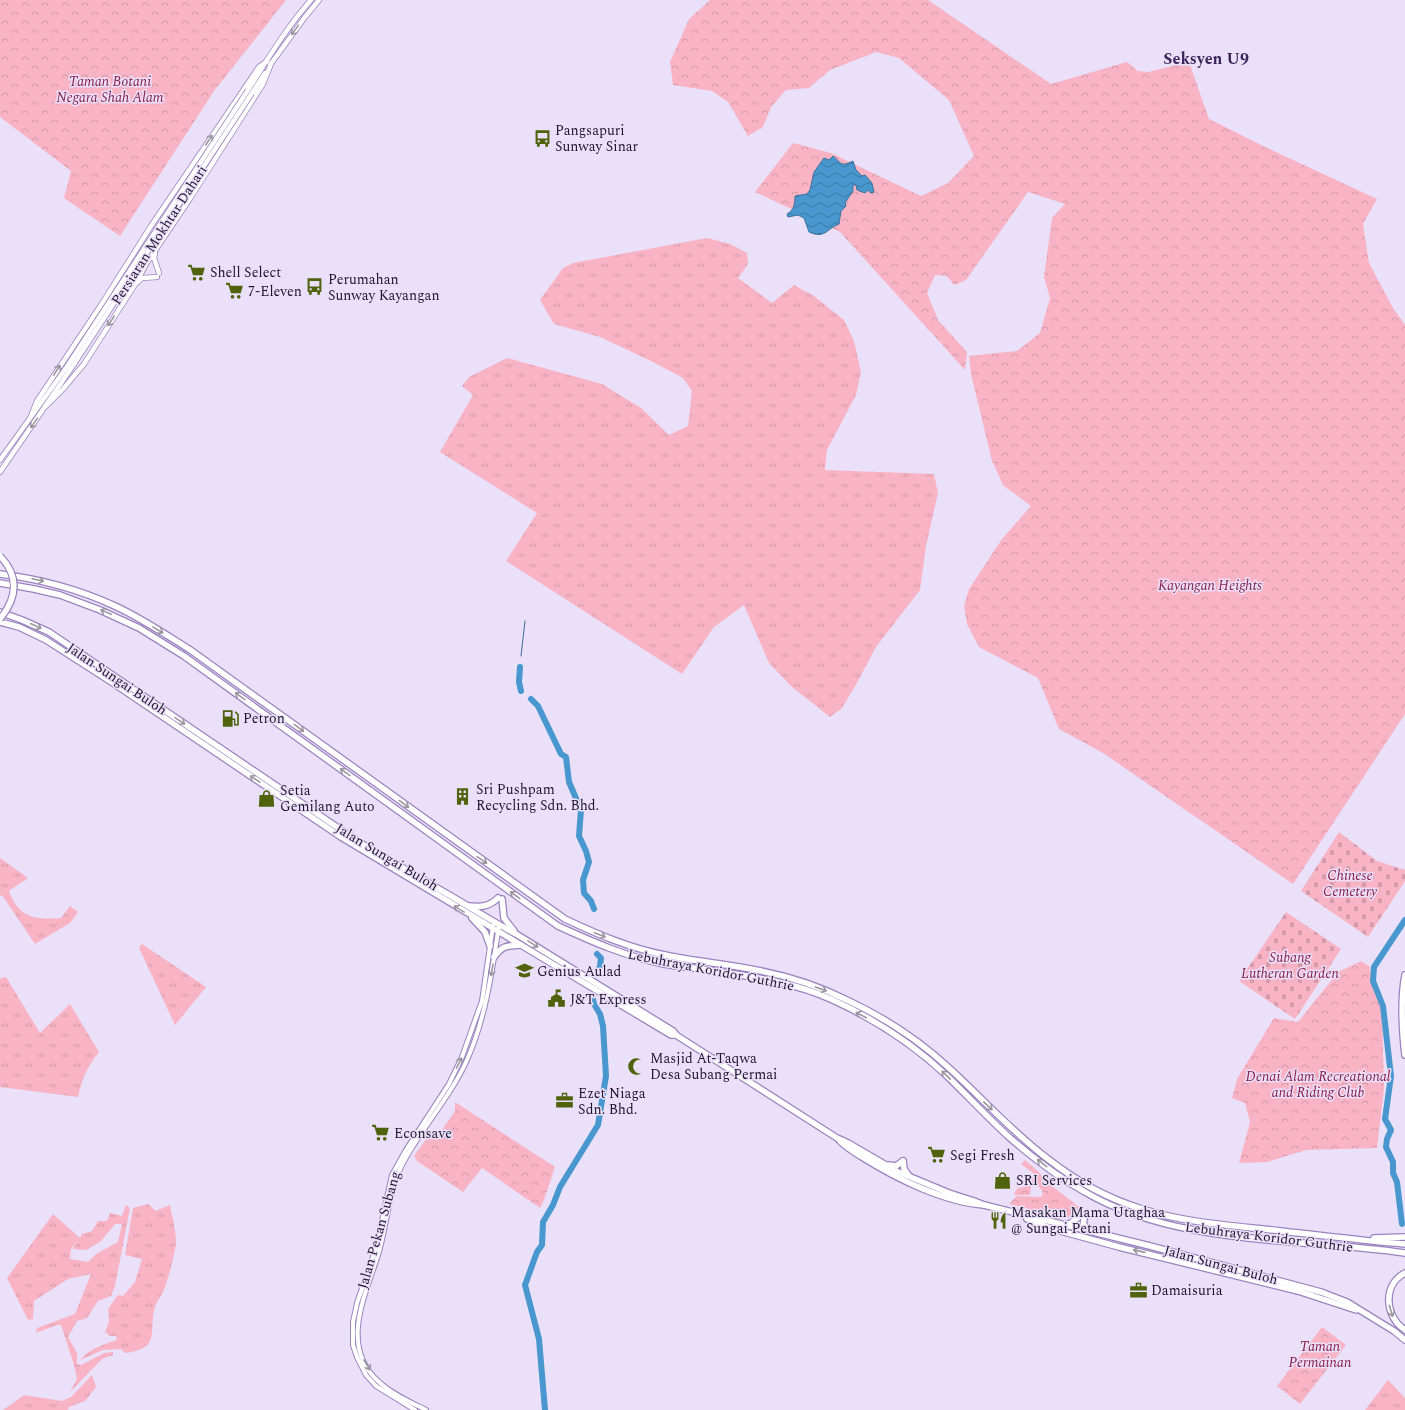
<svg xmlns="http://www.w3.org/2000/svg" width="1405" height="1410" viewBox="0 0 1405 1410" font-family="Spectral,serif">
<style>
.grass{fill:url(#grass-tufts);fill-rule:evenodd}
.forest{fill:url(#forest-crowns)}
.cemetery{fill:url(#cemetery-stones)}
.water{fill:url(#water-waves);stroke:#3c709d}
.lines{fill:none;stroke-linecap:round;stroke-linejoin:round}
.stream{stroke:#3c709d;stroke-width:1}
.river{stroke:#4897ce;stroke-width:6}
.secondary-casing{stroke:#9b83bf;stroke-width:6}
.primary-casing{stroke:#9b83bf;stroke-width:6}
.highway-casing{stroke:#9b83bf;stroke-width:8}
.secondary{stroke:#fff;stroke-width:4}
.primary{stroke:#fff;stroke-width:4.5}
.highway{stroke:#fff;stroke-width:5.5}
.primary-bridge-casing{stroke:#9b83bf;stroke-width:6;stroke-linecap:butt}
.highway-bridge-casing{stroke:#9b83bf;stroke-width:8;stroke-linecap:butt}
.primary-bridge{stroke:#fff;stroke-width:4.5}
.highway-bridge{stroke:#fff;stroke-width:5.5}
.oneway{stroke:#9a96a0}
.labels{text-anchor:middle;dominant-baseline:central;stroke-width:3;stroke-linejoin:round;paint-order:stroke}
.park-label{font-size:14px;font-style:italic;fill:#881d47;stroke:#eae0fa}
.poi-label{font-size:14px;fill:#1f152c;stroke:#eae0fa;text-anchor:start}
.street-label{font-size:14px;fill:#1f152c;stroke:#eae0fa}
.quarter-label{font-size:16px;font-weight:bold;fill:#3d265a;stroke:#eae0fa}
</style>
<defs>
<pattern id="grass-tufts" width="24" height="20" patternUnits="userSpaceOnUse"><rect width="24" height="20" fill="#f8b4c5"/><path d="M3 7l-1-3M5 7V3M7 7l1-3M15 17l-1-3M17 17v-4M19 17l1-3" fill="none" stroke="#d49aa9"/></pattern>
<pattern id="forest-crowns" width="20" height="18" patternUnits="userSpaceOnUse"><rect width="20" height="18" fill="#f8b4c5"/><path d="M2 6a3 3 0 1 1 6 0M12 15a3 3 0 1 1 6 0" fill="none" stroke="#d49aa9"/></pattern>
<pattern id="cemetery-stones" width="16" height="16" patternUnits="userSpaceOnUse"><rect width="16" height="16" fill="#f8b4c5"/><path d="M2 7V4a2 2 0 0 1 4 0v3zM10 15v-3a2 2 0 0 1 4 0v3z" fill="#d49aa9"/></pattern>
<pattern id="water-waves" width="16" height="10" patternUnits="userSpaceOnUse"><rect width="16" height="10" fill="#4897ce"/><path d="M0 5q4-4 8 0t8 0" fill="none" stroke="#3b7aa7"/></pattern>
</defs>
<rect width="100%" height="100%" fill="#eae0fa"/>
<g class="grass">
<path d="M707,238l23,6 17,9 1,11 -10,14 34,25 22,-18 20,11 30,24 10,21 7,31 -5,23 -29,55 -2,20 109,4 4,19 -12,53 -6,44 -44,57 -18,34 -16,27 -12,9 -38,-30 -23,-24 -25,-58 -30,22 -32,47 -176,-113 31,-48 -97,-61 33,-57 -11,-9 7,-9 38,-19 95,26 39,24 28,27 19,-9 4,-35 -9,-13 -32,-17 -51,-24 -46,-13 -14,-24 23,-32 10,-5z"/>
<path d="M0,858l28,20 -19,13c10,27 26,29 52,27l9,-12 8,6 -8,11 -35,21 -33,-49 -2,1z"/>
<path d="M142,944l64,43 -31,38 -36,-77z"/>
<path d="M6,977l34,56 30,-29 29,48c-12,15 -17,27 -21,45l-78,-10v-107l1,-2z"/>
<path d="M148,1204l8,7 14,-6c2,12 6,25 6,37 -1,13 -7,33 -11,45 -2,7 -8,13 -10,20 -7,26 7,41 -30,46l-4,-4 -18,1 -23,10c8,-11 25,-16 37,-20l-1,-4h-6l-5,-4 4,-10 -1,-13 10,-14 5,1 12,-14 7,-23 -17,-4 8,-47z"/>
<path d="M126,1205l4,3 -15,78 -4,10 -13,5 -11,17 -10,3 -9,16 9,16v11l4,1 23,-12 9,-1v3l-11,4 -32,33 7,-13 -3,-14 -13,-40h-4l-21,8 1,-5 38,-14 16,-40 -23,5 -34,22 -1,18 -5,1 -21,-42 46,-64 27,24 2,-4 10,-3 6,-10h9l3,-8 12,3zM115,1224h7l-4,18 -22,12 -8,8 -18,-3 1,-10 6,-8 -4,8 13,1 14,-8z"/>
<path d="M92,1375l4,12 -11,14 -16,6 -1,3h-65l21,-15 38,6 9,-4z"/>
<path d="M1388,1380l17,18v12h-40z"/>
</g>
<g class="forest">
<path d="M0,0h286l-72,91 -94,145 -56,-38 7,-27 -71,-54z"/>
<path d="M710,0h218l123,84 76,-22 11,9 10,1 41,-10 20,57 56,28 112,52 -14,25 6,39 24,45 12,17v389l-112,170 -190,-131 -44,-24 -21,-51 -59,-31 -12,-23 -3,-18 5,-17 33,-50 29,-33 -28,-21 -11,-24 -21,-87 -2,-18 48,-5 23,-18 10,-35 -6,-21 8,-59 13,-14 -37,-12 -62,88 -12,5 -7,-9 -12,-1 -8,18 11,27 29,32 -2,18 -125,-138 -85,-40 38,-49 38,10 90,43 27,-13 26,-27 -25,-56 -50,-42 -23,-6 -46,18 -21,18 -23,2 -15,17 -8,20 -15,9 -20,-34 -16,-11 -39,-6 -3,-23 19,-43z"/>
<path d="M1361,961l9,6 1,15 11,25 2,82 -7,59 -71,2 -39,12 -28,1 11,-41 -5,-19 -13,-5 5,-19 37,-61 24,4 40,-50z"/>
<path d="M455,1102l100,65 -11,33 -4,8 -58,-40 -19,24 -46,-31 -3,-5 18,-25 7,3 16,-23z"/>
<path d="M1025,1160l15,13 3,6 36,28 2,4 -6,7 -11,-1 -4,2 -8,-1 -4,-4 -39,-10 8,-8 24,1 2,-4 -3,-5 -5,-4 -4,3 -1,8h-15l-1,-2 4,-5c8,0 17,-6 15,-15l-12,-9z"/>
<path d="M1322,1327l24,18 -46,59 -23,-18z"/>
</g>
<g class="cemetery">
<path d="M1339,832l38,29 28,9v11l-37,56 -67,-46z"/>
<path d="M1286,912l55,37 -46,70 -56,-38z"/>
</g>
<path class="water" d="M833,156c9,8 8,11 20,5l3,9 6,6 3,-1 7,8 2,9 -3,1 -4,-3 -2,3 -8,-3 -1,-5h-3v6l-8,12 1,3 -5,5 -2,13c-14,6 -14,15 -30,8l-5,-14 -6,-3 -10,2 -1,-3c7,-4 8,-10 8,-18l12,-2 3,-4 4,-18 10,-14 5,2z"/>
<g class="lines">
<path class="stream" d="M521,656l4,-35"/>
<g class="river">
<path d="M520,667l-1,15 2,9"/>
<path d="M531,699l7,7 23,48 5,3 3,25 12,28 -2,26 7,15 3,11 -6,18 1,13 7,8 3,8"/>
<path d="M597,954l4,4 -1,8 -2,5"/>
<path d="M1402,1224l-5,-42 -4,-9v-11l-7,-15 1,-8 4,-9 -6,-11 6,-43 -8,-70 -10,-25 1,-14 31,-47"/>
<path d="M545,1410l-6,-71 -14,-54 12,-33 5,-7 1,-23 10,-17 7,-18 38,-62 8,-49 -3,-50 -3,-12 -6,-10 -1,-5"/>
</g>
<defs>
<g id="secondary">
<path d="M415,1410l-39,-24 -10,-11 -9,-18 -4,-12v-23l4,-19 19,-55 16,-73 14,-25 43,-66 13,-27 20,-56 11,-75"/>
<path d="M426,1410c-16,-8 -34,-16 -47,-28 -40,-35 -14,-86 -1,-127 9,-29 10,-62 24,-90 19,-37 48,-67 65,-105 19,-43 25,-89 32,-135"/>
</g>
<g id="primary">
<path d="M270,65l35,-48 14,-17"/>
<path d="M248,90c20,-31 38,-62 63,-90"/>
<path d="M252,93l13,-20"/>
<path d="M155,253l-1,5 5,15"/>
<path d="M138,282l4,-4 15,-1"/>
<path d="M46,406l17,-17 21,-25 52,-81 10,-19 43,-64 74,-116 8,-20"/>
<path d="M31,416l6,-15 66,-99 48,-76 108,-159 8,-6"/>
<path d="M0,460l66,-92"/>
<path d="M0,472l70,-102"/>
</g>
<g id="highway">
<path d="M0,574c40,5 78,15 115,32 26,12 50,28 74,43l376,270c32,15 64,29 100,36 32,7 64,9 96,16 31,6 60,16 88,30 36,17 71,40 100,67 33,30 63,64 99,91 28,22 61,40 94,50 47,15 99,17 147,23 39,4 77,9 116,12"/>
<path d="M0,583l34,6 26,6 40,15 39,18 45,28 374,270c35,16 69,31 106,38 17,3 34,4 51,7 40,6 81,12 118,29 41,19 80,44 113,75 21,20 41,42 63,62 24,21 49,40 76,55 92,54 217,46 320,61"/>
<path d="M0,612l22,8 27,12 307,208c26,17 54,31 81,48 27,15 52,32 79,46l157,97 3,4 161,103 11,5 48,28 53,22 25,8 10,4"/>
<path d="M0,622l19,5 27,13 67,43 228,154 330,198h5"/>
<path d="M502,899l2,19 10,13"/>
<path d="M469,906c12,1 20,1 29,-8"/>
<path d="M472,918l13,14 5,14"/>
<path d="M494,957c9,-12 12,-11 27,-12"/>
<path d="M1405,975c-5,26 -3,54 0,80"/>
<path d="M840,1141c7,7 14,11 22,16 35,22 82,45 122,48l166,41 171,46 26,10 47,29 11,9"/>
<path d="M903,1161l1,8 5,7"/>
<path d="M888,1165l8,1 7,-5"/>
<path d="M1085,1216c-2,6 -3,9 3,13"/>
<path d="M1027,1219l26,10 66,18 179,44 58,19"/>
<path d="M1065,1225l6,-2 10,-8"/>
<path d="M1374,1238l31,-1"/>
<path d="M1405,1273c-23,12 -20,44 0,57"/>
</g>
</defs>
<use href="#secondary" class="secondary-casing"/>
<use href="#primary" class="primary-casing"/>
<use href="#highway" class="highway-casing"/>
<use href="#secondary" class="secondary"/>
<use href="#primary" class="primary"/>
<use href="#highway" class="highway"/>
<defs>
<g id="primary-bridge">
<path d="M66,368l182,-278"/>
<path d="M70,370l182,-277"/>
</g>
<path id="highway-bridge" d="M0,556c20,21 17,42 0,63"/>
</defs>
<use href="#primary-bridge" class="primary-bridge-casing"/>
<use href="#highway-bridge" class="highway-bridge-casing"/>
<use href="#primary-bridge" class="primary-bridge"/>
<use href="#highway-bridge" class="highway-bridge"/>
</g>
<defs><path id="oneway-shaft" d="M-6 0H5M1.5-3L5.5 0L1.5 3" fill="none" stroke-width="1.6" stroke-linecap="round" stroke-linejoin="round"/></defs>
<g class="oneway">
<use href="#oneway-shaft" transform="translate(295 30) rotate(126)"/>
<use href="#oneway-shaft" transform="translate(209 140) rotate(-56)"/>
<use href="#oneway-shaft" transform="translate(111 321) rotate(123)"/>
<use href="#oneway-shaft" transform="translate(57 370) rotate(-57)"/>
<use href="#oneway-shaft" transform="translate(34 423) rotate(125)"/>
<use href="#oneway-shaft" transform="translate(38 580) rotate(12)"/>
<use href="#oneway-shaft" transform="translate(106 612) rotate(-155)"/>
<use href="#oneway-shaft" transform="translate(36 626) rotate(25)"/>
<use href="#oneway-shaft" transform="translate(158 630) rotate(32)"/>
<use href="#oneway-shaft" transform="translate(240 696) rotate(-144)"/>
<use href="#oneway-shaft" transform="translate(180 721) rotate(34)"/>
<use href="#oneway-shaft" transform="translate(299 728) rotate(36)"/>
<use href="#oneway-shaft" transform="translate(345 772) rotate(-144)"/>
<use href="#oneway-shaft" transform="translate(255 779) rotate(-146)"/>
<use href="#oneway-shaft" transform="translate(404 804) rotate(36)"/>
<use href="#oneway-shaft" transform="translate(482 860) rotate(35)"/>
<use href="#oneway-shaft" transform="translate(515 895) rotate(-144)"/>
<use href="#oneway-shaft" transform="translate(459 909) rotate(-149)"/>
<use href="#oneway-shaft" transform="translate(600 935) rotate(21)"/>
<use href="#oneway-shaft" transform="translate(533 944) rotate(32)"/>
<use href="#oneway-shaft" transform="translate(492 970) rotate(100)"/>
<use href="#oneway-shaft" transform="translate(821 989) rotate(20)"/>
<use href="#oneway-shaft" transform="translate(861 1015) rotate(-153)"/>
<use href="#oneway-shaft" transform="translate(459 1063) rotate(-63)"/>
<use href="#oneway-shaft" transform="translate(946 1075) rotate(-137)"/>
<use href="#oneway-shaft" transform="translate(988 1106) rotate(44)"/>
<use href="#oneway-shaft" transform="translate(1042 1163) rotate(-142)"/>
<use href="#oneway-shaft" transform="translate(1139 1251) rotate(-167)"/>
<use href="#oneway-shaft" transform="translate(1391 1311) rotate(73)"/>
<use href="#oneway-shaft" transform="translate(367 1365) rotate(59)"/>
</g>
<defs>
<symbol id="bus-bare" viewBox="-9 -9 18 18"><path d="M-5-6H5V4H4V6H2V4H-2V6H-4V4H-5ZM-3.5-4V0h7V-4ZM-3.5 1.2v1.5H-2V1.2ZM2 1.2v1.5H3.5V1.2Z" fill="#50630c" stroke="#eae0fa" stroke-width="2.5" paint-order="stroke"/></symbol>
<symbol id="supermarket-bare" viewBox="-9 -9 18 18"><path d="M-6-5.5h2.5l.6 2H6L4.5 2H-2.5L-4.4-4H-6ZM-1.5 3.2a1.3 1.3 0 1 0 .1 0ZM3 3.2a1.3 1.3 0 1 0 .1 0Z" fill="#50630c" stroke="#eae0fa" stroke-width="2.5" paint-order="stroke"/></symbol>
<symbol id="fuel-bare" viewBox="-9 -9 18 18"><path d="M-5.5-6h7V0h2V4h1.3V-2.5L3-4.5l.8-.8L6-3V5H2.5V1h-1V6h-7ZM-4.2-4.7v3.2H.2V-4.7Z" fill="#50630c" stroke="#eae0fa" stroke-width="2.5" paint-order="stroke"/></symbol>
<symbol id="building-bare" viewBox="-9 -9 18 18"><path d="M-4-6H4V6H1V3H-1V6H-4ZM-2.5-4.3h1.7v1.8h-1.7ZM.8-4.3h1.7v1.8H.8ZM-2.5-1h1.7V.8h-1.7ZM.8-1h1.7V.8H.8Z" fill="#50630c" stroke="#eae0fa" stroke-width="2.5" paint-order="stroke"/></symbol>
<symbol id="shop-bare" viewBox="-9 -9 18 18"><path d="M-5-2.5h2.3a2.7 3.5 0 0 1 5.4 0H5L5.5 6h-11ZM-1.5-2.5h3a1.5 2.3 0 0 0-3 0Z" fill="#50630c" stroke="#eae0fa" stroke-width="2.5" paint-order="stroke"/></symbol>
<symbol id="school-bare" viewBox="-9 -9 18 18"><path d="M0-5L7-2L0 1L-7-2ZM-4 1L0 2.5L4 1V4Q0 6-4 4Z" fill="#50630c" stroke="#eae0fa" stroke-width="2.5" paint-order="stroke"/></symbol>
<symbol id="civic-bare" viewBox="-9 -9 18 18"><path d="M-.6-6.5H3V-4.5H.6V-3L4-1V1h2V6H-6V1h2V-1L-.6-3ZM-1.2 2.5V6h2.4V2.5Z" fill="#50630c" stroke="#eae0fa" stroke-width="2.5" paint-order="stroke"/></symbol>
<symbol id="mosque-bare" viewBox="-9 -9 18 18"><path d="M3.5-4.9A6 6 0 1 0 3.5 4.9A5 5 0 1 1 3.5-4.9Z" fill="#50630c" stroke="#eae0fa" stroke-width="2.5" paint-order="stroke"/></symbol>
<symbol id="office-bare" viewBox="-9 -9 18 18"><path d="M-6-3h4V-5.5h4V-3h4V5H-6ZM-1-4.5V-3h2v-1.5ZM-6 0V1H6V0Z" fill="#50630c" stroke="#eae0fa" stroke-width="2.5" paint-order="stroke"/></symbol>
<symbol id="restaurant-bare" viewBox="-9 -9 18 18"><path d="M-5-6h1v4h1v-4h1v4h1v-4h1v5L-1.5 .5V6h-2V.5L-5-1ZM5-6V6H3V1.5H1.5Q1.5-4 5-6Z" fill="#50630c" stroke="#eae0fa" stroke-width="2.5" paint-order="stroke"/></symbol>
</defs>
<g fill-rule="evenodd">
<use href="#bus-bare" x="530" y="126" width="25" height="25"/>
<use href="#supermarket-bare" x="184" y="260" width="25" height="25"/>
<use href="#bus-bare" x="302" y="274" width="25" height="25"/>
<use href="#supermarket-bare" x="222" y="278" width="25" height="25"/>
<use href="#fuel-bare" x="218" y="706" width="25" height="25"/>
<use href="#building-bare" x="450" y="784" width="25" height="25"/>
<use href="#shop-bare" x="254" y="786" width="25" height="25"/>
<use href="#school-bare" x="512" y="958" width="25" height="25"/>
<use href="#civic-bare" x="544" y="986" width="25" height="25"/>
<use href="#mosque-bare" x="624" y="1054" width="25" height="25"/>
<use href="#office-bare" x="552" y="1088" width="25" height="25"/>
<use href="#supermarket-bare" x="368" y="1120" width="25" height="25"/>
<use href="#supermarket-bare" x="924" y="1142" width="25" height="25"/>
<use href="#shop-bare" x="990" y="1168" width="25" height="25"/>
<use href="#restaurant-bare" x="986" y="1208" width="25" height="25"/>
<use href="#office-bare" x="1126" y="1278" width="25" height="25"/>
</g>
<g class="labels">
<g class="park-label">
<text x="110" y="81">Taman Botani<tspan x="110" dy="16">Negara Shah Alam</tspan></text>
<text x="1210" y="585">Kayangan Heights</text>
<text x="1350" y="875">Chinese<tspan x="1350" dy="16">Cemetery</tspan></text>
<text x="1290" y="957">Subang<tspan x="1290" dy="16">Lutheran Garden</tspan></text>
<text x="1318" y="1076">Denai Alam Recreational<tspan x="1318" dy="16">and Riding Club</tspan></text>
<text x="1320" y="1346">Taman<tspan x="1320" dy="16">Permainan</tspan></text>
</g>
<g class="poi-label">
<text x="555" y="130">Pangsapuri<tspan x="555" dy="16">Sunway Sinar</tspan></text>
<text x="210" y="272">Shell Select</text>
<text x="328" y="279">Perumahan<tspan x="328" dy="16">Sunway Kayangan</tspan></text>
<text x="248" y="291">7-Eleven</text>
<text x="243" y="718">Petron</text>
<text x="476" y="789">Sri Pushpam<tspan x="476" dy="16">Recycling Sdn. Bhd.</tspan></text>
<text x="280" y="790">Setia<tspan x="280" dy="16">Gemilang Auto</tspan></text>
<text x="537" y="971">Genius Aulad</text>
<text x="570" y="999">J&amp;T Express</text>
<text x="650" y="1058">Masjid At-Taqwa<tspan x="650" dy="16">Desa Subang Permai</tspan></text>
<text x="578" y="1093">Ezet Niaga<tspan x="578" dy="16">Sdn. Bhd.</tspan></text>
<text x="394" y="1133">Econsave</text>
<text x="950" y="1155">Segi Fresh</text>
<text x="1016" y="1180">SRI Services</text>
<text x="1011" y="1212">Masakan Mama Utaghaa<tspan x="1011" dy="16">@ Sungai Petani</tspan></text>
<text x="1151" y="1290">Damaisuria</text>
</g>
<g class="street-label">
<text transform="translate(159 235) rotate(-57)">Persiaran Mokhtar Dahari</text>
<text transform="translate(117 679) rotate(34)">Jalan Sungai Buloh</text>
<text transform="translate(387 857) rotate(31)">Jalan Sungai Buloh</text>
<text transform="translate(711 970) rotate(11)">Lebuhraya Koridor Guthrie</text>
<text transform="translate(379 1230) rotate(-74)">Jalan Pekan Subang</text>
<text transform="translate(1269 1237) rotate(7)">Lebuhraya Koridor Guthrie</text>
<text transform="translate(1221 1265) rotate(15)">Jalan Sungai Buloh</text>
</g>
<g class="quarter-label">
<text x="1206" y="59">Seksyen U9</text>
</g>
</g>
</svg>
